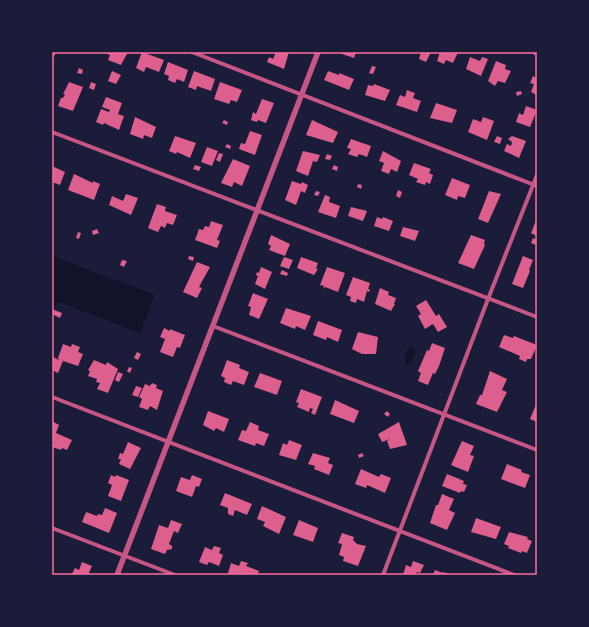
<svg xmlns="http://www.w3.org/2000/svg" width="589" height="627" viewBox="0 0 589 627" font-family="'Times New Roman',serif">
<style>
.water{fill:#12122b}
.building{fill:#dd5f8e}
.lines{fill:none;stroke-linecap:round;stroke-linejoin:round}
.minor{stroke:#c65784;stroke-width:4}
.tertiary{stroke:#c65784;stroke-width:5.5}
.neatline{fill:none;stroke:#ff6b9d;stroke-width:1.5}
</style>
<rect width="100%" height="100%" fill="#1b1b3a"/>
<g class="water">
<path d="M52,256l103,39 -15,38 -81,-31 -7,6z"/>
<path d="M411,347l5,5 -5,10 -4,3 -2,-1c0,-6 0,-13 6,-17z"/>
</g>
<g class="building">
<path d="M108,52h20l-7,13 -13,-5 2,-5 -3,-1z"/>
<path d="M142,52l22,8 -5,12 -13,-5 -2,5 -8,-4z"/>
<path d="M276,52h13l-5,17 -17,-7 2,-5 4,2z"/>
<path d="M343,52h13l-2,6 -12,-4z"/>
<path d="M421,52h10l-5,10 -7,-3z"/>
<path d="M440,52h18l-5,11 -7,-3 -2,4 -7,-3z"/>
<path d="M470,57l10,4 2,-4 6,2 -7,17 -15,-7z"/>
<path d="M496,61l10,4 -1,4 6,2 -6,12 -7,-2 -3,5 -7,-5z"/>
<path d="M168,62l20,8 -4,12 -7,-3 -2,4 -7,-3 1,-4 -5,-2z"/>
<path d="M372,66l4,1 -3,7 -4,-1z"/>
<path d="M79,68l4,2 -1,4 -5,-1z"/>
<path d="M112,71l9,4 -5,9 -8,-3z"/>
<path d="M194,71l21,8 -4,12 -14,-5 -1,4 -8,-3z"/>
<path d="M328,71l11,4v-2l15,6 -5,11 -25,-10z"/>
<path d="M533,76l4,2v17l-6,-3 3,-8 -4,-1z"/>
<path d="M69,82l14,5 -10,24 -15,-5 3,-8h2l2,-4h-2z"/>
<path d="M91,82l5,2 -2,6 -5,-2z"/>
<path d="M220,82l22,8 -5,12 -6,-2 -2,4 -15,-5z"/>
<path d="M374,84l16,6 -5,11 -20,-6 3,-10 5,1z"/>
<path d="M407,90l8,3 -2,5 8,3 -4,11 -21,-7 4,-10 5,2z"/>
<path d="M521,91l1,3 -5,2 -1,-4z"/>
<path d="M106,97l16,6 -4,11 6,2 -5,14 -15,-7 -1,2 -7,-3 5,-13 8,3 1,-2 -8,-3z"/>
<path d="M262,99l12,4 -8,20 -8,-3 -1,2 -6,-2 2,-8 3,2z"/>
<path d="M436,103l21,7 -5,13 -22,-5z"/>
<path d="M526,106l11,4 -7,17 -14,-5 3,-9 4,2z"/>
<path d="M135,117l21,10 -4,11 -8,-3 -1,4 -13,-5z"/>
<path d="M483,117l11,4 -7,19 -19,-8 5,-13 8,3z"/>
<path d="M224,120l4,2 -1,3 -5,-2z"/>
<path d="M312,120l26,12 -5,11 -27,-8z"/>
<path d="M250,131l12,4 -7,20 -16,-6 2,-6 4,1z"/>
<path d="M175,136l21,7 -6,15 -13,-6 -1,2 -7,-3z"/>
<path d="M497,136l5,2 -2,6 -6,-2z"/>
<path d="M512,136l14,5 -7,17 -15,-7 3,-7 4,2 1,-4 -4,-3z"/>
<path d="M351,139l20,7 -4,11 -8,-3 -2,3 -9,-3 3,-5 -4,-1z"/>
<path d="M227,144l4,2 -1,3 -5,-2z"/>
<path d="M207,147l11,4 -6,15 -11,-4z"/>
<path d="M303,151l17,4 -3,7 -4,-1 -5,15 -12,-5z"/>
<path d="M383,151l18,10 -4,11 -6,-3 -2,5 -8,-3 3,-8 -5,-2z"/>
<path d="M219,153l4,1 -3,8 -4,-2z"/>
<path d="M327,154l5,2 -2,4 -5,-1z"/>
<path d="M233,159l17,7 -8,20 -8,-4 -2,5 -11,-4z"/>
<path d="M414,163l17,6 -2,4 4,2 -3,9 -4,-2 -1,3 -9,-3 2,-3 -9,-4z"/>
<path d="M195,165l6,2 -2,4 -6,-2z"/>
<path d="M334,165l4,2 -1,4 -5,-2z"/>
<path d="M52,166l13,6 -5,13 -8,-3z"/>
<path d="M74,174l19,9v-2l7,3 -6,16 -26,-10z"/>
<path d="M452,178l18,7 -5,13 -7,-2 -1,4 -12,-5z"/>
<path d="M292,181l9,3 1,-2 6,3 -3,8 -4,-2 -5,14 -11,-5z"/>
<path d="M358,184l4,1 -1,4 -4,-2z"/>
<path d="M398,190l4,2 -2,6 -4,-2z"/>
<path d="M316,191l4,1 -2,4 -4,-1z"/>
<path d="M489,191l12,3 -13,29 -10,-4z"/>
<path d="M126,194l12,4 -7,17 -22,-10 3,-9 11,5z"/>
<path d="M325,195l5,2 -1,5 11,4 -4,12 -18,-6z"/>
<path d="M157,204l9,3 -1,4 12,4 -4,10 -6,-2 -2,5 -4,-2 -3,6 -10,-4z"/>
<path d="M351,207l16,4 -4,10 -15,-5z"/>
<path d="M377,217l5,2 1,-2 10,4 -4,10 -15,-5z"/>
<path d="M537,218v18l-6,-3z"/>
<path d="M211,221l12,4 -6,15 3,1 -3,7 -22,-8 4,-11 4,1 2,-4 4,1z"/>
<path d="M403,227l16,4 -4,10 -15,-5z"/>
<path d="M97,229l2,4 -6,2 -1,-4z"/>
<path d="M78,232l3,1 -2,6 -3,-1z"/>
<path d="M271,235l19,9 -5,12 -16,-6 2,-4 -3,-2z"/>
<path d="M471,235l14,5 -1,4 1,1 -11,24 -16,-6z"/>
<path d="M533,238l4,2 -1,5 -5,-2z"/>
<path d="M189,256l5,1 -1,4 -5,-2z"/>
<path d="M523,256l10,4 -4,10 1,1 -7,17 -11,-4z"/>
<path d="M284,257l9,3 -4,9 -9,-3z"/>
<path d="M301,257l17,6 -2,6h2l-4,6 -17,-7z"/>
<path d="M122,260l5,1 -3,6 -4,-2z"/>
<path d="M197,262l13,5 -11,20 3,1 -5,10 -14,-6z"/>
<path d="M261,267l11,5 -7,17 -10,-5 3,-8 -2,-1 1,-3 2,1z"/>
<path d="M327,267l18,6 -7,19 -13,-5 -2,2 1,-3 -4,-1z"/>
<path d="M282,270l6,3 -1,3 -7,-2z"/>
<path d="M353,277l17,6 -2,6h2l-1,3 -2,-1 -3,11 -7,-3 -1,4 -6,-2 1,-4 -5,-2z"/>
<path d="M380,288l9,4 -1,3 8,3 -2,6h1l-4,7 -16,-7z"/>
<path d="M253,293l15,6 -9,20 -10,-4 2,-8 -3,-1z"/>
<path d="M426,300l10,16 3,-2 8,13 -9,5 -5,-8 -8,5 -7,-13 3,-2 -5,-8z"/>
<path d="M286,308l25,8 -6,14 -9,-4 -1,3 -15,-6z"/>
<path d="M52,309l10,4 -2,5 -8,-4z"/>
<path d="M318,321l24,9 -4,12 -11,-5 -1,3 -13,-5z"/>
<path d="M164,328l6,3v-2l15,6 -5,13 -3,-1 -4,10 -13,-5 5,-13 -5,-2z"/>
<path d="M358,332l20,5 -2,17h-14l-10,-5z"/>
<path d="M504,335l9,3 1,-2 23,9 -6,14h-4l-1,3 -7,-3 1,-3 -21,-9z"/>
<path d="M432,343l13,5 -6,18 -4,8 -2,-1 -5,12 -10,-4 3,-8 -3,-2 9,-21 2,1z"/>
<path d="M63,344l8,3 1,-3 8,3 -2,5 5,2 -5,12 -15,-5 -5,12 -6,-3v-11l1,-2 6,3 -1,-2z"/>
<path d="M137,352l4,2 -3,6 -4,-2z"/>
<path d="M94,360l12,5 1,-3 11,7 -10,24 -11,-4 3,-6 -4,-1 1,-3 -9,-3 2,-5 -2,-1z"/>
<path d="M227,360l13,5 -1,3 10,4 -5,13 -11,-4 -2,4 -7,-3 1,-4 -4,-2z"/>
<path d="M129,367l3,1 -2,5 -3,-2z"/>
<path d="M490,371l17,8 -5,11 5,2 -10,20 -21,-8 4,-9h2z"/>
<path d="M118,372l5,2 -4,8 -4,-2z"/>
<path d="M260,373l22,8 -5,14 -23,-8z"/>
<path d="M152,383l5,2 -1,3 7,3 -6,19 -7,-4 -2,4 -9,-3 3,-8 -3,-2 6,-13 5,2z"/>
<path d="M136,386l6,2 -4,9 -6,-2z"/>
<path d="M301,389l21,8 -7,18 -4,-2 2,-4 -3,-1 -1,4 -12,-5 2,-4 -3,-1z"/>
<path d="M335,400l24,11 -5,12 -24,-9z"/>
<path d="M537,402v20l-7,-3z"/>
<path d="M208,411l21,8 -5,13 -8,-4 -2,3 -11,-6z"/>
<path d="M387,411l3,3 -2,3 -4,-3z"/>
<path d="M52,421l7,4 -3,8 16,7 -5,10 -5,-2 -1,2 -9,-3z"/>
<path d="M250,422l9,4 -1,4 11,4 -5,12 -8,-3 -1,3 -17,-6 4,-10 4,1z"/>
<path d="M399,422l8,23 -17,4 -3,-8 3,-2 -8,3 -4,-8z"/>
<path d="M289,440l13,5 -6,15 -17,-5 4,-12 4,2z"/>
<path d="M462,441l12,5 -4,9 4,1 -6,16 -17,-7z"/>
<path d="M128,442l13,6 -11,21 -11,-5 2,-5h-3l2,-6 3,1z"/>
<path d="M313,453l17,5 -2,5 5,2 -4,10 -15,-6 1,-3 -7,-2z"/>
<path d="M362,453l2,3 -5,2 -1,-3z"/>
<path d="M507,464l15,6 -1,2 9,3 -5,13 -24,-9z"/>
<path d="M361,469l18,8 2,-3 10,4 -6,15 -18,-8 -1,3 -11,-4z"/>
<path d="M447,474l17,7 -1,3 4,1 -3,7 -3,-1 -1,2 -18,-7z"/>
<path d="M111,475l4,2 1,-2 13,5 -8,21 -13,-5 4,-11 -4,-2z"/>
<path d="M192,475l10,4 -3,8 -3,-1 -4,11 -16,-6 5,-14 9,3z"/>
<path d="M225,493l27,11 -5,11 -12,-5 -2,6 -5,-2v-6l-8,-3z"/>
<path d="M442,494l12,5 -5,11 6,3 -8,17 -17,-7 6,-18h2z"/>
<path d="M262,506l24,11 -7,17 -16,-8 2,-4 -8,-3z"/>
<path d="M105,508l12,5 -8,20 -27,-11 4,-10 11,4 1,-2 4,1z"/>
<path d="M476,518l25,9 -5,12 -25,-7z"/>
<path d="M171,520l11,4 -4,9 -4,-2 -5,13 3,2v3l-5,1 -2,4 -14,-5 8,-24 9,3z"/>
<path d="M299,520l19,8 -5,14 -20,-7z"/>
<path d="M509,532l19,5 -1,2 5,2 -5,12 -5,-2 -1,2 -13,-5 1,-2 -5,-2z"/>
<path d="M342,533l12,4 -1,3 4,4 9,2 -8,20 -15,-5 1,-4 -5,-2 3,-11 -4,-1z"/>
<path d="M214,546l7,2 -2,5 4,2 -4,11 -10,-4 -2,3 -8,-3 6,-15 7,3z"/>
<path d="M241,561l7,2 -2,3 13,5 -2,4h-24l-5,-2 3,-10 8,3z"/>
<path d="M413,561l11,4 -4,8 -3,-1 -2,3h-12l3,-10 5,2z"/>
<path d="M82,562l10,4 -4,9 -16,-1 3,-6 4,2z"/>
<path d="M435,570l8,3v-1l9,3h-19z"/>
</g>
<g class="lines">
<g class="minor">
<path d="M192,52l345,134"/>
<path d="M533,52l4,2"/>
<path d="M52,56l2,-4"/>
<path d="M52,132l485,185"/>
<path d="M213,326l324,124"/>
<path d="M52,397l462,178"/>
<path d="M52,528l123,47"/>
<path d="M383,575l105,-276 49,-124"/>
</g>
<path class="tertiary" d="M117,575l201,-523"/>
</g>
<rect width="589" height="627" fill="none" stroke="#1b1b3a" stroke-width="106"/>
<rect x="53" y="53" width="483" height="521" class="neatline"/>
</svg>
